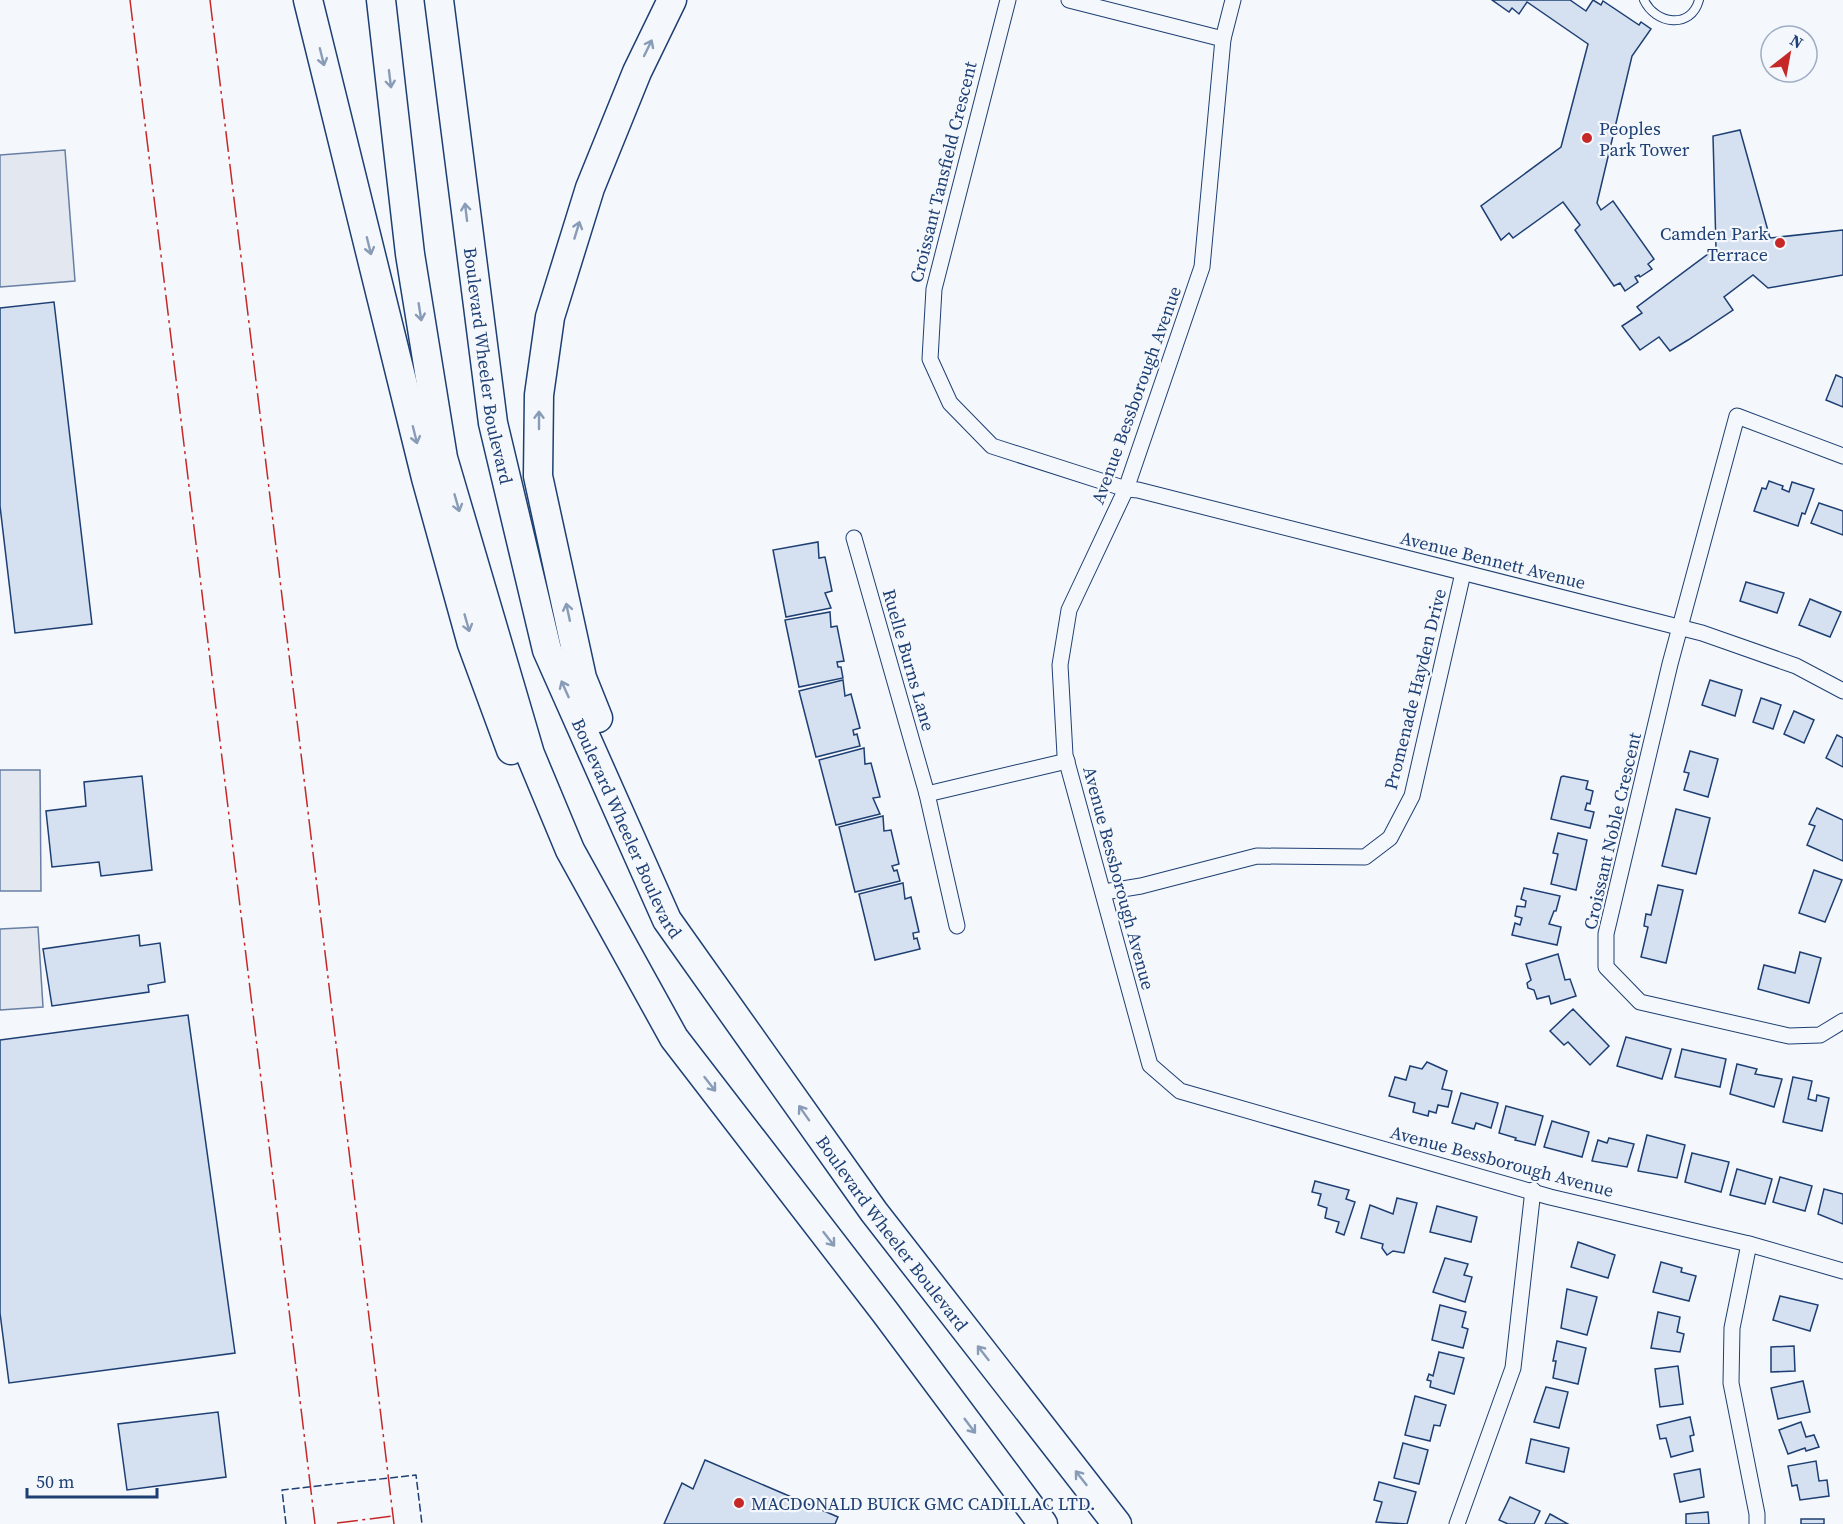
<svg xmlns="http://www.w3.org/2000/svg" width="1843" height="1524" viewBox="0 0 1843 1524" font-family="'Source Serif 4',serif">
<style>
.parking{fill:#e3e8f0;stroke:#687fa3;stroke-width:1.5}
.building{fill:#d5e0f0;stroke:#1d3f73;stroke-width:1.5}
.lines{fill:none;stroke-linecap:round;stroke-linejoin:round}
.service-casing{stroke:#1d3f73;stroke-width:10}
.minor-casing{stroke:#1d3f73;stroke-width:17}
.motorway-casing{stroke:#1d3f73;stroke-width:31}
.service{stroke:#f4f7fb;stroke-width:8}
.minor{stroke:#f4f7fb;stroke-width:15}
.motorway{stroke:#f4f7fb;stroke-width:28}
.fence{stroke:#1d3f73;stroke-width:1.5;stroke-dasharray:8 3;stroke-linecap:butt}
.power{stroke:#c62828;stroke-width:1.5;stroke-dasharray:21 4.5 3 4.5;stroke-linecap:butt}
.oneway{stroke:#889bb7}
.poi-dot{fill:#c62828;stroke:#f4f7fb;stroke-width:2}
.labels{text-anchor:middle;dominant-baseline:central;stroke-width:4.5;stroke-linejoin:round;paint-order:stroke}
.poi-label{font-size:18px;fill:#1d3f73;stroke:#f4f7fb;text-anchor:start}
.street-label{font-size:18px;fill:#1d3f73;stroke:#f4f7fb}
</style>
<rect width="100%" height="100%" fill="#f4f7fb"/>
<g class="parking">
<path d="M65,150l10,131 -75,6v-132z"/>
<path d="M0,770h40l1,121h-41z"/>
<path d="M38,927l5,80 -43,3v-81z"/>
</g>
<g class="building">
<path d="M1492,0h78l16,11 7,-11 8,5 2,-4 36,24 2,-3 10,7 -19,27 -35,147 4,7 12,-9 41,58 -6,5 4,5 -12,8 -1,-2 -4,2 3,5 -13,9 -5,-8 -6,3 -39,-56 5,-5 -17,-23 -50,36 -4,-5 -8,7 -20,-34 80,-59 27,-103 -61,-42 -8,12 -7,-6 -3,4z"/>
<path d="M1740,130l30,108 73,-8v45l-75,13 -15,-13 -29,22 9,13 -45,30 -18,11 -11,-14 -19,13 -18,-24 20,-13 -5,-6 79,-59 -3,-112z"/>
<path d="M54,302l38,322 -77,9 -15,-127v-198z"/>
<path d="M1836,375l7,3v29l-17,-7z"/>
<path d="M1769,481l14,5 -1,3 7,3 3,-10 22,7 -9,25 -3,-1 -4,13 -44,-15 8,-23 4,1z"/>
<path d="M1819,503l24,8v24l-32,-12z"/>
<path d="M818,542l1,16 6,-1 7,34 -7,2 6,15 -45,9 -13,-67z"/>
<path d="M1746,582l38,11 -7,20 -37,-12z"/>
<path d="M1810,599l31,13 -11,25 -31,-12z"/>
<path d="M830,612l1,15 6,-1 7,35 -7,1 1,5h3l2,11 -44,9 -14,-67z"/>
<path d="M843,680l2,16 6,-2 9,34 -7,2 1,5 3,-1 3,12 -44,11 -17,-66z"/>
<path d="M1710,680l32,10 -7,26 -33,-11z"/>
<path d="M1761,698l20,7 -8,24 -20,-7z"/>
<path d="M1794,711l20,9 -10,23 -20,-9z"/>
<path d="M1837,735l6,3v29l-17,-9z"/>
<path d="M864,748l1,16 6,-1 9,34 -7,1 7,16 -44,11 -17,-65z"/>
<path d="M1690,751l28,8 -10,38 -24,-7 5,-17 -5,-1z"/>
<path d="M142,776l10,94 -51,6 -2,-14 -47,5 -6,-56 40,-5 -2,-24z"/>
<path d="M1563,776l25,5 -2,8 7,2 -3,13 -3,-1 -2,7 9,2 -4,16 -39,-9 10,-42z"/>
<path d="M1817,808l26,12v41l-36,-16 8,-19 -6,-2z"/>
<path d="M1676,809l34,9 -14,56 -34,-8z"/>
<path d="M883,816l1,15 7,-1 8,34 -7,2 2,5 3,-1 3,11 -45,11 -16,-65z"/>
<path d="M1558,833l29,7 -11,50 -25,-6 7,-30 -5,-1z"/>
<path d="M1814,870l28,10 -17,42 -26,-9z"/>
<path d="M903,883l2,16 6,-2 8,35 -6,1 1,6 3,-1 3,11 -45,11 -16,-66z"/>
<path d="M1658,885l25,5 -17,73 -25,-6 7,-30 -4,-1 2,-12 5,1z"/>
<path d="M1524,888l36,8 -4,15h-2l-5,13 12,3 -4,18 -45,-10 3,-12 5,2 2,-7 -7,-2 2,-10 8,1 1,-6 -5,-2z"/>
<path d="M139,935l1,11 20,-3 5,39 -17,3 1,7 -97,14 -9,-57z"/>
<path d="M1800,952l21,6 -12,45 -51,-14 6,-24 31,8z"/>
<path d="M1558,954l7,26 5,-1 6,17 -25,8 -2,-8 -12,3 -3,-9 -6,-2 -1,-5 4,-3 -5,-16z"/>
<path d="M1573,1009l36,37 -19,19 -22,-23 -4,3 -14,-14z"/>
<path d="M188,1015l47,338 -226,30 -9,-70v-273z"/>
<path d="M1626,1037l45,12 -9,30 -45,-13z"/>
<path d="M1682,1049l44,10 -6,28 -45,-10z"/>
<path d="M1427,1062l20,9 -5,18 10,2 -4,16 -10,-2 -2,8 -7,-2 -1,5 -15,-4 2,-9 -26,-7 6,-19 11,3 4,-14 12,3z"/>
<path d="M1737,1064l20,5 -2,5 27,5 -8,28 -44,-13z"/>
<path d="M1793,1077l19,4 -4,18 8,2 1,-6 12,3 -7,33 -39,-9z"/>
<path d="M1461,1093l37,10 -7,25 -15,-5 -2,6 -22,-6z"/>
<path d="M1506,1106l37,10 -8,29 -20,-5 1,-2 -17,-5z"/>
<path d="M1552,1121l37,11 -7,25 -38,-10z"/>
<path d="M1647,1135l38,10 -8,33 -39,-7z"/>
<path d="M1609,1138l25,6 -7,23 -35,-6 6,-21 9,3z"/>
<path d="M1692,1153l37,9 -8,30 -36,-10z"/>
<path d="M1737,1169l35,10 -7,25 -35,-9z"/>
<path d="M1780,1177l32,9 -7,25 -32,-9z"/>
<path d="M1315,1181l34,9 -3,9 9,3 -11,33 -8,-3 3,-10 -14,-4 2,-10 -9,-3 3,-11 -9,-2z"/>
<path d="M1824,1189l19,5v30l-25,-10z"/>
<path d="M1397,1198l20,5 -13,50 -11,-2 -6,4 -5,-7 1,-4 -22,-6 9,-33 23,9z"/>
<path d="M1437,1206l40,11 -6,25 -41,-10z"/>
<path d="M1578,1242l37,13 -7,23 -37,-11z"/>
<path d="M1445,1258l23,6 -4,11 8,2 -7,25 -32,-10z"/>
<path d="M1661,1262l21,6 -1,4 15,4 -7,25 -36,-9z"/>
<path d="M1567,1289l30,8 -10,38 -26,-7z"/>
<path d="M1780,1296l38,9 -8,26 -37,-11z"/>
<path d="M1440,1305l26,7 -4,15 6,2 -5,19 -31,-8z"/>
<path d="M1658,1312l22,5 -3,15 7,2 -4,18 -29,-4z"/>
<path d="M1557,1341l29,7 -8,36 -25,-6 3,-17h-3z"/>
<path d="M1794,1346l1,25 -24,1v-25z"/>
<path d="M1439,1352l25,6 -10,36 -24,-7 1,-6 -4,-1 2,-6 4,2z"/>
<path d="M1678,1366l5,38 -23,3 -5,-38z"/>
<path d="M1803,1381l7,31 -32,7 -7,-31z"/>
<path d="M1546,1387l22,5 -9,36 -25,-6z"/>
<path d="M1415,1396l31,9 -6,21 -6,-1 -4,16 -25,-6z"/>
<path d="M218,1412l8,65 -99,13 -9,-66z"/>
<path d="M1690,1417l4,18 -4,1 3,15 -22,6 -5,-19 -6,1 -3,-14z"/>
<path d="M1801,1422l5,15 8,-2 5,12 -13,4 -1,-3 -17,6 -9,-24z"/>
<path d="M1531,1439l38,9 -5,24 -38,-9z"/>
<path d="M1403,1443l25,7 -9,34 -25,-6z"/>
<path d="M705,1460l133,57 -3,7h-171l18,-41 11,6z"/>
<path d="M1816,1461l3,20 8,-1 2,16 -29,4 -3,-15 -5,1 -4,-20z"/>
<path d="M1700,1469l4,28 -24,5 -6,-28z"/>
<path d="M1379,1482l37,10 -9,32 -31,-2 6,-20 -8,-2z"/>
<path d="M1510,1497l30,14 -6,13h-26l-9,-4z"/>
<path d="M1708,1512l1,12h-23v-10z"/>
<path d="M1550,1514l18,10h-23z"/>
<rect x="1801" y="1519" width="23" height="5"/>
</g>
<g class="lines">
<defs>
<path id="service" d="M1644,0c11,24 47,30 55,0"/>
<g id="minor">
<path d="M1008,0l-74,289 -4,70 20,44 42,43 134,43 12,1 564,143 94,33 47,25"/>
<path d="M1069,0l154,39"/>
<path d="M1233,0l-10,39 -21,228 -76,222 -57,121 -9,55 5,90 85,310 30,26 370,106 199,47 94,27"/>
<path d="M1843,456l-106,-40 -67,248 -64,270v33l34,35 149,34 31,-1 23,-14"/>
<path d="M854,538l73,256 30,132"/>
<path d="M927,794l140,-33"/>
<path d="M1104,892l37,-6 116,-30 108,1 25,-19 22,-42 51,-223"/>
<path d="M1749,1244l-17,84 -1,55 26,131v10"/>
<path d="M1457,1524l56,-156 20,-178"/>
</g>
<g id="motorway">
<path d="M308,0l118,478 46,166 39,106"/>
<path d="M381,0l29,254 33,204 87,296 40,96 104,188 211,274 158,212"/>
<path id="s1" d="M439,0l54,423 54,227 120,270 207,292 243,312"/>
<path d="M598,718l-16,-40 -44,-202 1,-81 11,-78 40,-129 47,-116 35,-72"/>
</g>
</defs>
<use href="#service" class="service-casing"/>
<use href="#minor" class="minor-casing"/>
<use href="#motorway" class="motorway-casing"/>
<use href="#service" class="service"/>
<use href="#minor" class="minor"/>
<use href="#motorway" class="motorway"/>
<path class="fence" d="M286,1524l-4,-34 134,-15 6,49"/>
<g class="power">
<path d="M130,0l185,1524"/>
<path d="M210,0l184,1524"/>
<path d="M337,1523l56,-7"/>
</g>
</g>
<defs><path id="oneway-shaft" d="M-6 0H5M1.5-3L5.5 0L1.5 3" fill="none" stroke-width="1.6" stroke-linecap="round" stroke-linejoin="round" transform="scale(1.5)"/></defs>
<g class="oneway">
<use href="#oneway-shaft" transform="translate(648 48) rotate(-64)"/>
<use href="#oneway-shaft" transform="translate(322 57) rotate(76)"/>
<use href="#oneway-shaft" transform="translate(390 79) rotate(83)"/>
<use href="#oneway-shaft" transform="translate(466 212) rotate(-97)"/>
<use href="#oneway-shaft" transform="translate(577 230) rotate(-73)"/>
<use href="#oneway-shaft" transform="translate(369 246) rotate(76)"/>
<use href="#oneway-shaft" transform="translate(420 312) rotate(81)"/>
<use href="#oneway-shaft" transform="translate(539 420) rotate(-90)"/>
<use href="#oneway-shaft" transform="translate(415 435) rotate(76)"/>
<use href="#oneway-shaft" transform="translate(457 503) rotate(74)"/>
<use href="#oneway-shaft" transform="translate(568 612) rotate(-102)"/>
<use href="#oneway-shaft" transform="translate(467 623) rotate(74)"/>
<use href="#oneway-shaft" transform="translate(565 689) rotate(-114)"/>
<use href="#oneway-shaft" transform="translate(710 1084) rotate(52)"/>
<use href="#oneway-shaft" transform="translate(804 1113) rotate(-125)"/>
<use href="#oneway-shaft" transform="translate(829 1239) rotate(52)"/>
<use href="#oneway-shaft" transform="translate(983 1353) rotate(-128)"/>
<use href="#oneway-shaft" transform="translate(970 1426) rotate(53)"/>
<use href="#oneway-shaft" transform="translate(1081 1478) rotate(-128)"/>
</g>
<g class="poi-dot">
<circle cx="1587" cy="138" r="6"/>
<circle cx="1780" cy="243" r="6"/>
<circle cx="739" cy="1503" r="6"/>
</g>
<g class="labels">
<g class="poi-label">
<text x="1599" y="128">Peoples<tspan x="1599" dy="21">Park Tower</tspan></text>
<text x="1768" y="233" text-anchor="end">Camden Park<tspan x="1768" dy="21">Terrace</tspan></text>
<text x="751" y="1503">MACDONALD BUICK GMC CADILLAC LTD.</text>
</g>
<g class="street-label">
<text transform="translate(943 172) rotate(-76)">Croissant Tansfield Crescent</text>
<text stroke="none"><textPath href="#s1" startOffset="369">Boulevard Wheeler Boulevard</textPath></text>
<text transform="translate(1136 395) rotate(-70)">Avenue Bessborough Avenue</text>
<text transform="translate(1493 560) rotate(14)">Avenue Bennett Avenue</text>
<text transform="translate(909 660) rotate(74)">Ruelle Burns Lane</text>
<text transform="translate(1415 689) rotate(-76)">Promenade Hayden Drive</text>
<text stroke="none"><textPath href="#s1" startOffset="855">Boulevard Wheeler Boulevard</textPath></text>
<text transform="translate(1612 831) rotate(-77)">Croissant Noble Crescent</text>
<text transform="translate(1119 878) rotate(75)">Avenue Bessborough Avenue</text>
<text transform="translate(1502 1161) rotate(15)">Avenue Bessborough Avenue</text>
<text stroke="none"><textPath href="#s1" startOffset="1341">Boulevard Wheeler Boulevard</textPath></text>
</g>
</g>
<g transform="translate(1789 54) rotate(31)"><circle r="28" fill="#f4f7fb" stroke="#9eadc5" stroke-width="1.5"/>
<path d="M0-4.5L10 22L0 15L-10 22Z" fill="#c62828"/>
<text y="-9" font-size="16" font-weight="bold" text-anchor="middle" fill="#1d3f73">N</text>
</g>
<path d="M27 1488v9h130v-9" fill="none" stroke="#1d3f73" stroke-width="3"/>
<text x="36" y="1488" font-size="18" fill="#1d3f73" stroke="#f4f7fb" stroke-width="4.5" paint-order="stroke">50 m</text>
</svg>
